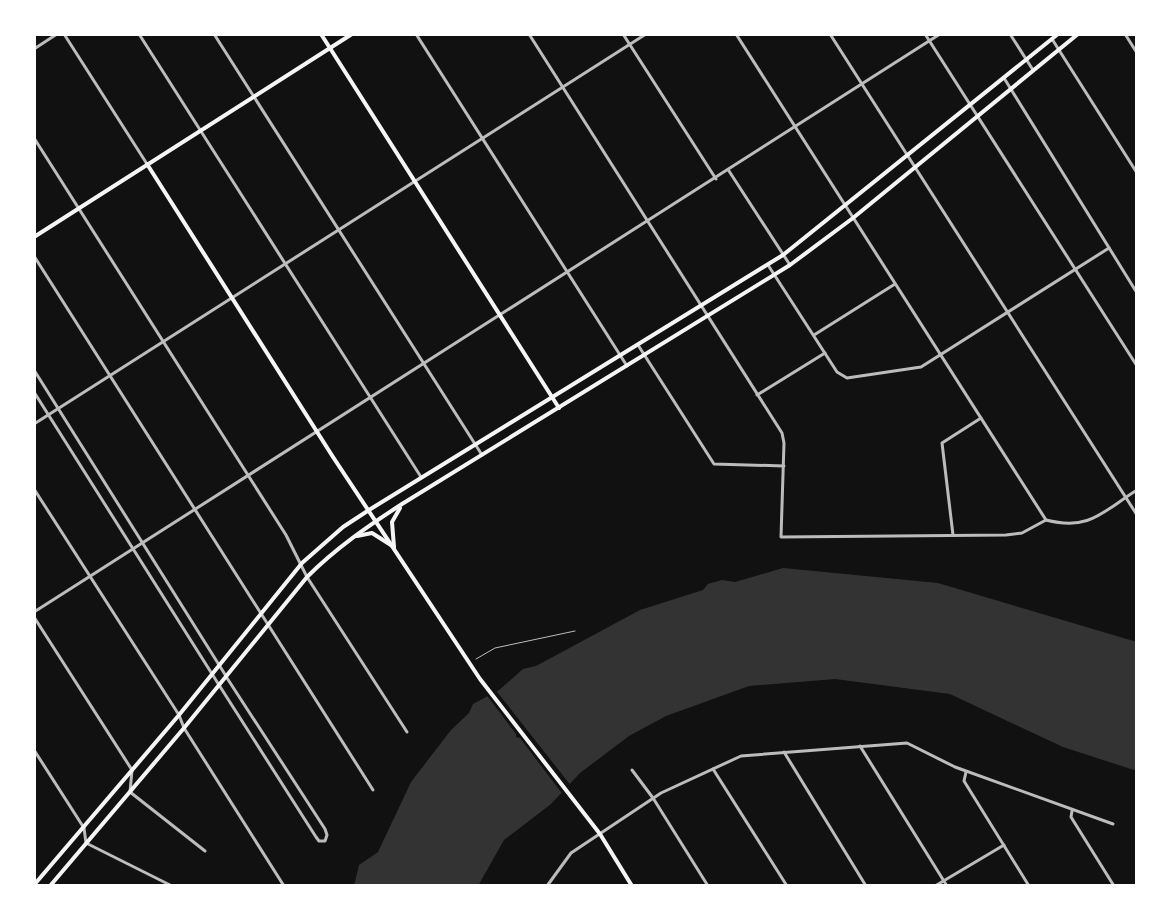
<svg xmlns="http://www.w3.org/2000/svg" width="1171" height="920" viewBox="0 0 1171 920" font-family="Helvetica,sans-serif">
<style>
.water{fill:#333}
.pier{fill:#111}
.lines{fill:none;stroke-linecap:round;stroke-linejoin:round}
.service{stroke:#bcbcbc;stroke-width:1}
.minor{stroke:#bcbcbc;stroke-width:3}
.tertiary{stroke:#bcbcbc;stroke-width:3}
.secondary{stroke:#f5f5f5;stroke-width:4}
.primary{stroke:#f5f5f5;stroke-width:4}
</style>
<rect width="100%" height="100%" fill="#111"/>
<path class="water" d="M783,568l155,15 199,59v129l-74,-24 -113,-53 -115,-15 -86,7 -83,30 -37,20 -49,37 -29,31 -47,36 -26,46h-124l5,-21 19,-13 33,-70 40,-52 18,-17 4,-9 26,-14 24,-21 13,-3 104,-56 63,-20 5,-6 14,-4 13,2z"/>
<path class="pier" d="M494,688l78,99 -8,9 -44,-58 -4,-1v-3l-31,-41z"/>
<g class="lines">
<path class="service" d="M476,659l19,-11 80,-17"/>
<g class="minor">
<path d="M139,34l282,443"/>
<path d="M214,34l268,421"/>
<path d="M416,34l211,332"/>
<path d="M529,34l253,399 2,10 -3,94 225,-2 16,-2 24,-13c44,11 56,-8 91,-30"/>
<path d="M623,34l93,145"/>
<path d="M736,34l310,486"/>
<path d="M830,34l307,481"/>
<path d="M925,34l212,332"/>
<path d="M1010,34l23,36"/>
<path d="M1125,34l12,19"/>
<path d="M1052,39l85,134"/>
<path d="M34,49l23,-15"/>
<path d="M1004,78l133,215"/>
<path d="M34,138l252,397 21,42 100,155"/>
<path d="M729,171l61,94"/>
<path d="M34,256l339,534"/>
<path d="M768,265l69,107 10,6 74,-11 188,-119"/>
<path d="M814,335l81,-51"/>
<path d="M638,345l76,119 70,2"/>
<path d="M757,395l68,-42"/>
<path d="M34,424l612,-390"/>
<path d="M34,489l145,226 5,13 100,158"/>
<path d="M953,535l-11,-92 39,-25"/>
<path d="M34,612l906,-578"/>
<path d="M34,617l98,153 -2,22 75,59"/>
<path d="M219,685l97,152 3,4h6l2,-6 -2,-6 -98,-151"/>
<path d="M860,746l87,140"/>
<path d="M34,750l50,78 2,15 86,43"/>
<path d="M784,752l82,134"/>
<path d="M713,769l74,117"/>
<path d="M632,770l21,28 55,88"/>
<path d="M966,772l-2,9 65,105"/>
<path d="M1072,811l-1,6 43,69"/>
<path d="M547,886l24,-33 90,-60 80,-37 166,-13 48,24 158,57"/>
<path d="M935,886l69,-41"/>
</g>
<g class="tertiary">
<path d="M64,34l83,130"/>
<path d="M34,370l192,306"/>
<path d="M34,392l185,293"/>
</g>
<g class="secondary">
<path d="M321,34l238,374"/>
<path d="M147,164l186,293 147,222 120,155 32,52"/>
<path d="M34,237l318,-203"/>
</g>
<g class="primary">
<path d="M357,536l15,-3 22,14"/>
<path d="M394,547l-2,-25 8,-14"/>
<path d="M34,885l145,-170 123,-152 41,-36 26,-17 414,-255 275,-221"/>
<path d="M50,886l134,-158 123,-151c29,-29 61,-51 95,-73l388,-239 63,-47 225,-184"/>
</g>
</g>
<rect width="1171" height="920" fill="none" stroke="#ffffff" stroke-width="72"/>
</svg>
